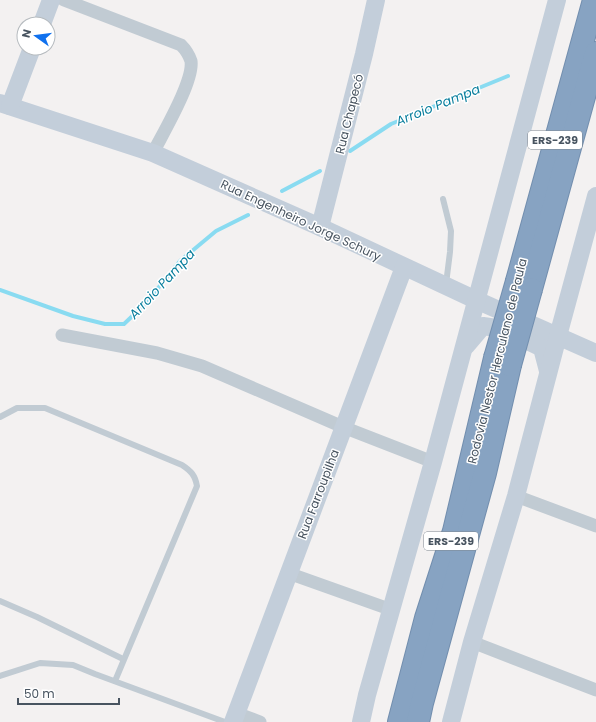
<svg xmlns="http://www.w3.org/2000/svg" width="596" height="722" viewBox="0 0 596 722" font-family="Poppins,sans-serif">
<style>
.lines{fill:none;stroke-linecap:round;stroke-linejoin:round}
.stream{stroke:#89dbf1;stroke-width:4}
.highway-casing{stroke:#728eae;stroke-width:24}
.lane{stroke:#c1cbd3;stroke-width:6}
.street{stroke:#c1cbd3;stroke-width:13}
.secondary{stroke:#c3ceda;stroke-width:18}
.highway{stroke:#87a3c2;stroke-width:22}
.highway-bridge-casing{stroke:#728eae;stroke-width:24;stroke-linecap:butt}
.highway-bridge{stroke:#87a3c2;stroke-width:22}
.labels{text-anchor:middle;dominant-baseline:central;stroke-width:3;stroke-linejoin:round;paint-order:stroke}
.shield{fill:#fff;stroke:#7f8790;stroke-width:1}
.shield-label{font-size:11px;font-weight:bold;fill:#485460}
.street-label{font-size:12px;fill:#485460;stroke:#fff}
.water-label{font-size:13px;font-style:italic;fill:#077d9c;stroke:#fff}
</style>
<rect width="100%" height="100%" fill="#f3f1f1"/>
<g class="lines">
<g class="stream">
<path d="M350,151l41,-27 117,-48"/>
<path d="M282,191l38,-20"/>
<path d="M0,290l73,26 32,8h19l22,-21 34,-42 36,-30 32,-16"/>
</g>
<defs>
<g id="highway">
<path d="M517,281l77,-281"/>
<path d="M531,289l65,-236"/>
<path d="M399,722l27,-104 28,-87 41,-173"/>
<path d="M418,722l4,-19 63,-230 25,-108"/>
</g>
</defs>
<use href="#highway" class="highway-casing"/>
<g class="lane">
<path d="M443,199l8,32 -1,21 -4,32"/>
<path d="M0,417l17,-9h28l137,57c9,6 13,10 15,21l-82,195"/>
<path d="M0,601l37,16 86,42"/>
<path d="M0,676l40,-13 33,2 22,9 130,48"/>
</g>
<g class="street">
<path d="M64,0l117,45c4,4 8,10 10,16 3,20 -28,72 -38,92"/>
<path d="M62,335l95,18 45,13 141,61 90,35"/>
<path d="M516,496l80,30"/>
<path d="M288,573l104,37"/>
<path d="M472,642l124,48"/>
<path d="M236,713l24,9"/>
</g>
<g class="secondary">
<path d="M42,24l9,-24"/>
<path d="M0,103l153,50 167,74 156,73 120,53"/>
<path d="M10,106l22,-58"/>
<path d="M320,227l44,-173 12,-54"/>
<path d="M466,346l17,-20 20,3 39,19 6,23"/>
<path d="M233,722l171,-455"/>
<path d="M361,722l6,-27 66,-233 124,-462"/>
<path d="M451,722l21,-80 44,-146 42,-160 38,-140"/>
</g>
<use href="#highway" class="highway"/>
<defs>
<g id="highway-bridge">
<path d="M495,358l22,-77"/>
<path d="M510,365l21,-76"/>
</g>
</defs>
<use href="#highway-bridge" class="highway-bridge-casing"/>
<use href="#highway-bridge" class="highway-bridge"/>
</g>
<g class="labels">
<g class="shield">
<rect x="528" y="131" width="54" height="18" rx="3"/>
<rect x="424" y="532" width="54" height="18" rx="3"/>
</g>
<g class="shield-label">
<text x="555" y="140">ERS-239</text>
<text x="451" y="541">ERS-239</text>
</g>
<g class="street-label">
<text transform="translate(349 114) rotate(-76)">Rua Chapecó</text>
<text transform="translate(301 220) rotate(25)">Rua Engenheiro Jorge Schury</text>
<text transform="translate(497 361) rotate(-76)">Rodovia Nestor Herculano de Paula</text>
<text transform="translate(318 494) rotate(-69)">Rua Farroupilha</text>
</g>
<g class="water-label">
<text transform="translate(438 105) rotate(-22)">Arroio Pampa</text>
<text transform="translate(162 284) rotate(-47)">Arroio Pampa</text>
</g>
</g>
<g transform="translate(36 36) rotate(284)"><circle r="19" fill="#ffffff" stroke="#b6bbbf"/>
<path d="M0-3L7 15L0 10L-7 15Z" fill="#1071ee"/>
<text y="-6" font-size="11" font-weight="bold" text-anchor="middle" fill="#485460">N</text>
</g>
<path d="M18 698v6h101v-6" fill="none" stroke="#485460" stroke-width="2"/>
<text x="24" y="698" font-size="12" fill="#485460" stroke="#ffffff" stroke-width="3" paint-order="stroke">50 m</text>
</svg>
